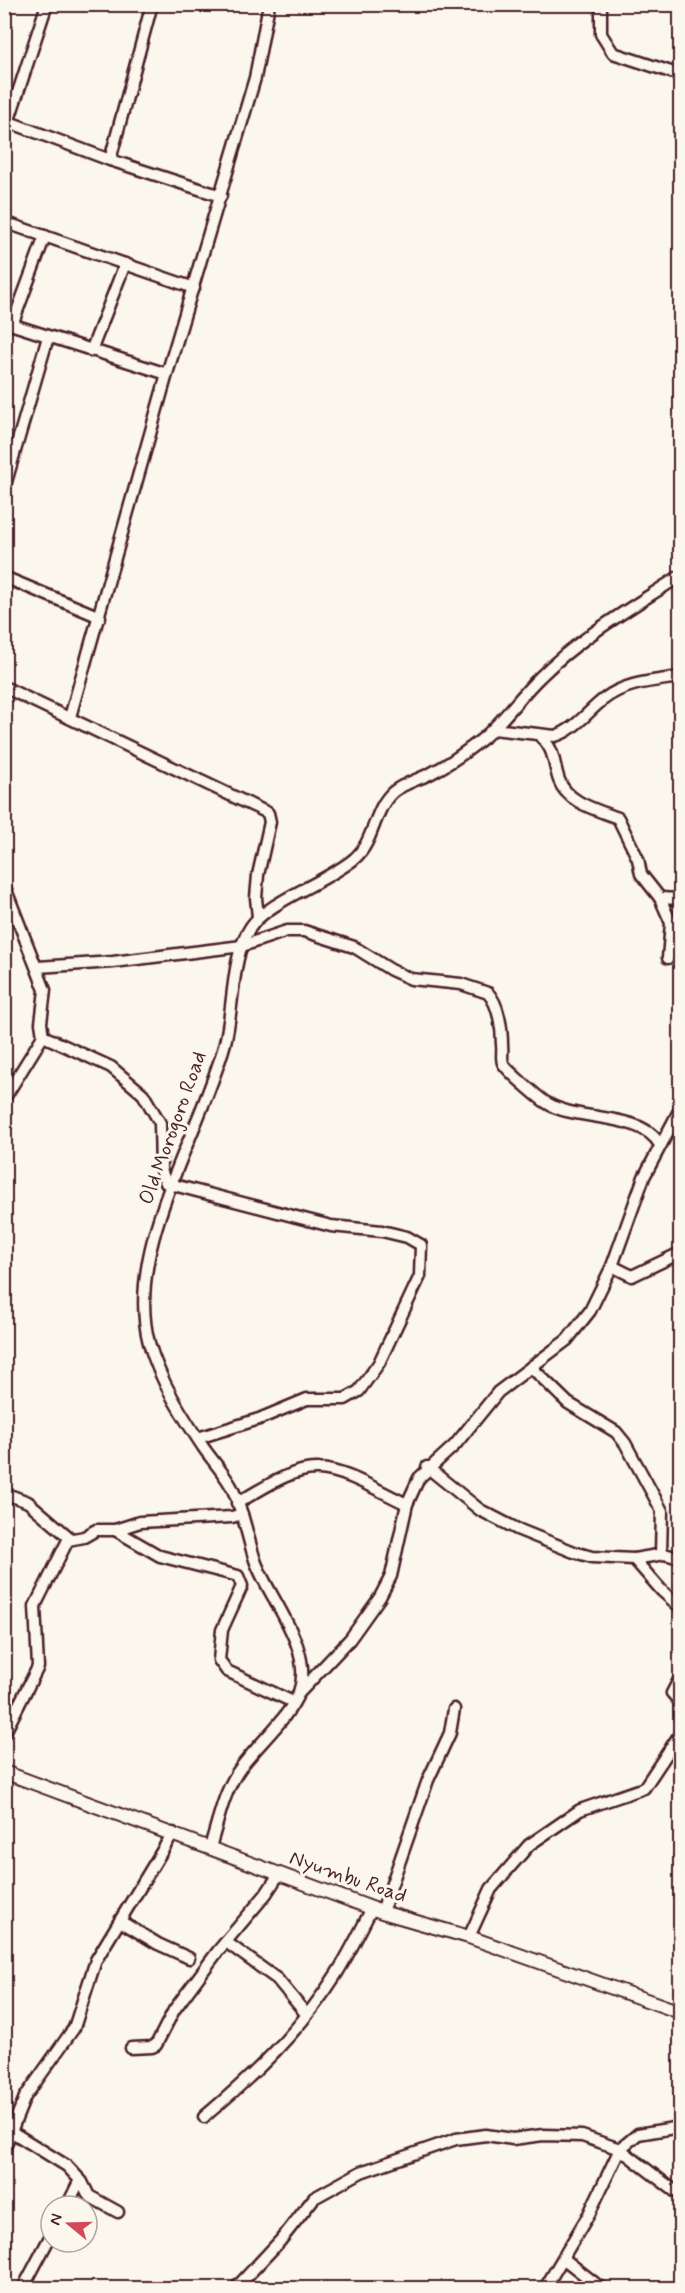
<svg xmlns="http://www.w3.org/2000/svg" width="685" height="2293" viewBox="0 0 685 2293" font-family="Mynerve,sans-serif">
<style>
.lines{fill:none;stroke-linecap:round;stroke-linejoin:round}
.minor-casing{stroke:#4a1f2b;stroke-width:15}
.tertiary-casing{stroke:#4a1f2b;stroke-width:16}
.minor{stroke:#fbf7ec;stroke-width:10}
.tertiary{stroke:#fbf7ec;stroke-width:12}
.labels{text-anchor:middle;dominant-baseline:central;stroke-width:6;stroke-linejoin:round;paint-order:stroke}
.street-label{font-size:21px;fill:#4a1f2b;stroke:#fbf7ec}
</style>
<rect width="100%" height="100%" fill="#fbf7ec"/>
<filter id="ink" filterUnits="userSpaceOnUse"><feTurbulence type="fractalNoise" baseFrequency=".0167" numOctaves="2"/><feDisplacementMap in="SourceGraphic" scale="12" xChannelSelector="R" yChannelSelector="G"/><feConvolveMatrix kernelMatrix="1 2 1 2 8 2 1 2 1" color-interpolation-filters="sRGB"/></filter>
<g filter="url(#ink)">
<g class="lines">
<defs>
<g id="minor">
<path d="M601,4v30l12,19 67,22"/>
<path d="M9,122l101,38 111,36"/>
<path d="M4,135l43,-131"/>
<path d="M110,160l42,-156"/>
<path d="M4,222l190,66"/>
<path d="M4,322l163,52"/>
<path d="M12,325l33,-89"/>
<path d="M91,351l34,-87"/>
<path d="M4,489l44,-152"/>
<path d="M4,577l96,40"/>
<path d="M4,687l264,126 2,9 -12,53 -2,23 2,19"/>
<path d="M70,717l97,-343 88,-296 14,-74"/>
<path d="M493,729l62,7c20,-6 33,-25 49,-37 21,-17 51,-18 76,-22"/>
<path d="M541,737c14,12 12,26 18,43 8,23 39,30 59,38l20,41 3,15 19,24 11,25 -3,35"/>
<path d="M4,885l41,105 -4,33 2,13 68,31 32,27 17,29 1,47 5,13 165,43 51,5 25,6 14,8 -1,31 -41,87 -20,28 -14,8h-38l-48,20 -61,19"/>
<path d="M660,898l20,1"/>
<path d="M38,967l75,-5 129,-16 45,-15h17l50,16 37,23 20,9 50,5 27,9c11,12 14,36 14,52 1,5 -1,14 1,18 1,5 38,37 44,40 28,19 95,8 113,42"/>
<path d="M4,1099l39,-63"/>
<path d="M612,1266l20,10 48,-23"/>
<path d="M531,1367l37,36 48,29 9,11 37,68 -1,43"/>
<path d="M427,1467l53,43 37,19 57,23 18,5 42,2 30,-5 16,4"/>
<path d="M4,1493l24,9 42,36"/>
<path d="M237,1503c24,-13 55,-36 82,-34 27,1 63,24 88,35"/>
<path d="M115,1530l45,26 78,20 4,10 -20,44 -3,30 8,11 66,31"/>
<path d="M634,1559l28,32 18,16"/>
<path d="M680,1678l-8,15 8,9"/>
<path d="M299,1693l51,-54 30,-42 11,-21 16,-72 12,-26 36,-33 43,-53 69,-52 23,-29 22,-45 32,-89 36,-68"/>
<path d="M4,1734l34,-67 -3,-61 33,-66 16,-3 12,-7h19l25,-8 92,-5 10,-3"/>
<path d="M210,1847c8,-25 13,-52 27,-74 17,-26 51,-53 62,-81 16,-43 -31,-94 -44,-132 -8,-24 -12,-51 -24,-74 -8,-14 -19,-26 -28,-39 -21,-32 -43,-66 -54,-104 -25,-95 51,-208 76,-300 9,-35 6,-86 25,-115 16,-26 77,-46 104,-69 21,-18 19,-49 39,-67 12,-10 29,-13 42,-21 16,-8 32,-20 46,-31 22,-18 38,-43 59,-63 40,-40 93,-70 140,-101"/>
<path d="M382,1912l46,-132 22,-47 4,-24"/>
<path d="M120,1921l38,23 31,14"/>
<path d="M469,1937l22,-48 38,-44 51,-35 64,-22 36,-54"/>
<path d="M226,1942l51,37 30,36"/>
<path d="M131,2048l21,-1 4,-2 18,-35 44,-59 48,-57 13,-20"/>
<path d="M204,2117c50,-42 98,-88 133,-144 13,-21 24,-43 35,-65"/>
<path d="M4,2127l63,39 15,16 7,14 29,16"/>
<path d="M4,2149l21,-52 49,-69 22,-68 77,-127"/>
<path d="M67,2206l13,-26"/>
<path d="M564,2259l37,29"/>
<path d="M23,2288l28,-53"/>
<path d="M236,2288l44,-47 34,-43 47,-26 95,-33 30,-4 27,4 30,-4 39,1 38,13 60,46"/>
<path d="M545,2288l44,-74 31,-65 18,-15 42,-7"/>
</g>
<path id="tertiary" d="M4,1772l378,140 87,25 211,75"/>
</defs>
<use href="#minor" class="minor-casing"/>
<use href="#tertiary" class="tertiary-casing"/>
<use href="#minor" class="minor"/>
<use href="#tertiary" class="tertiary"/>
</g>
</g>
<g class="labels">
<g class="street-label">
<text transform="translate(173 1128) rotate(-70)">Old Morogoro Road</text>
<text transform="translate(348 1877) rotate(19)">Nyumbu Road</text>
</g>
</g>
<rect width="685" height="2293" fill="none" stroke="#fbf7ec" stroke-width="24"/>
<rect x="12" y="12" width="661" height="2269" fill="none" stroke="#4a1f2b" stroke-width="2" filter="url(#ink)"/>
<g transform="translate(69 2224) rotate(289)"><circle r="28" fill="#fbf7ec" stroke="#b4a19f" stroke-width="1.5"/>
<path d="M0-4.5L10 22L0 15L-10 22Z" fill="#d1495b"/>
<text y="-9" font-size="16" font-weight="bold" text-anchor="middle" fill="#4a1f2b">N</text>
</g>
</svg>
